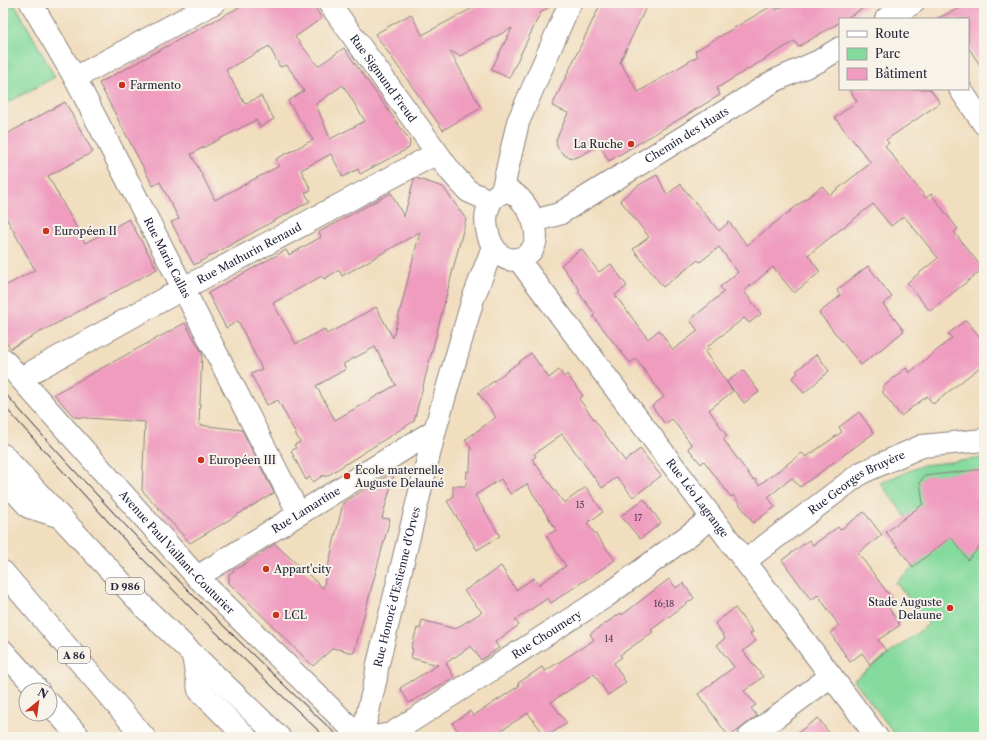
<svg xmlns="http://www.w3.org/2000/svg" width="987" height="740" viewBox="0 0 987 740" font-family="'Libre Caslon Text',serif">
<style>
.green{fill:#84da9d;stroke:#537e6c}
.building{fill:#ef9cbf;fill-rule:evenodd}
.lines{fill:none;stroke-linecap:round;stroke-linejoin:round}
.minor-casing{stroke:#8a807d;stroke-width:24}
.major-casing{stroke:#8a807d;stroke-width:24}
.highway-casing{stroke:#8a807d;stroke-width:24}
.minor{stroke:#fff;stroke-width:22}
.major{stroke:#fff;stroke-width:22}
.highway{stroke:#fff;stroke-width:22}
.tram{stroke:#22223b;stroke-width:1}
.poi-dot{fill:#c8321e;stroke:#f7f3e8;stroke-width:1.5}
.labels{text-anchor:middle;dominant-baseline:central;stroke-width:4;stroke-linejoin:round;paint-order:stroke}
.number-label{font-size:9px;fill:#55405c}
.shield{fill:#f7f3e8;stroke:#62616f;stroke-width:1}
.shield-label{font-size:10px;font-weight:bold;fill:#22223b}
.street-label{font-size:11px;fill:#22223b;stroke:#f7f3e8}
.poi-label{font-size:11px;fill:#22223b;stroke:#f7f3e8;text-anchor:start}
</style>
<rect width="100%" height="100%" fill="#f7f3e8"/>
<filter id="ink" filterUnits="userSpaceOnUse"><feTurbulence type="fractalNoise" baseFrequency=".025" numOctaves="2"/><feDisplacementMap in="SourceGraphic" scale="8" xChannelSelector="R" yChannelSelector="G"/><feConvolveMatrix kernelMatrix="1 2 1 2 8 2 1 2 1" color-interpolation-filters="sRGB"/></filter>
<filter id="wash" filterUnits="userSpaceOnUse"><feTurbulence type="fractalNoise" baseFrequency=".012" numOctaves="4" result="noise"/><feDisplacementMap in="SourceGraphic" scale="16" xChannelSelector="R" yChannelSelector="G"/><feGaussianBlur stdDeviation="0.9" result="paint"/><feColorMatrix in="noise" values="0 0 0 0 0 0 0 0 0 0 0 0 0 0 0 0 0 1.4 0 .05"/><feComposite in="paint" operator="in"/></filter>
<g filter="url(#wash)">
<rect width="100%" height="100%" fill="#f1debf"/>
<g class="green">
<path d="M3,3h7l6,3 39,71 -52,28z"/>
<path d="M984,458v279h-87l-43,-57 75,-56 -33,-42 36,-31 -52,-68 43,-18z"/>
</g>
<g id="blocks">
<g class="building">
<path d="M247,3h65l10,15 -27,19 23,29 26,-18 66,93 -1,7 -49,26 -2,-5 -15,8 -12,-23 -30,16 10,20 -6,3 5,8 -116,64 -23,-43 8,-3 -19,-37 -7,4 -54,-103zM269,46l11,21 7,-2 17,26 -16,10 25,39 -37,19 3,7 -64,34 -24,-46 65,-34 4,7 14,-8 -13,-23 -16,8 -19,-34zM343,85l22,36 -35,18 -14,-35z"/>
<path d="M482,3h74l-15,9 -32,66 -18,-8 21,-42 -52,28 -10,-5 31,57 -38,22 -68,-96 36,-20 11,21z"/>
<path d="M601,3h47l-28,59 18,30 60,-36 -3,-5 78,-46 4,5 11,-7h84l-27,16h-5v3l-42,25 -3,-6 -78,47 3,7 -111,66 -10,-16 -19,11 -7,2 -7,-2 -5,-4 -4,-5 -1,-7 12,-27 -16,-7z"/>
<path d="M971,3h13v68l-16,-24v-28h-32z"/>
<path d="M849,89h81l10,14 -54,37 3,3 -4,3 41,52 5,-4 27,35 -4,3 29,37 -53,42 -23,-28 31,-25 -34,-42 -13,10 -18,-22 -65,51 12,17 -26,21 -21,-26 -29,24 17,23 -12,9 -5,-5 -36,28 2,2 -5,4 28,39 -24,19 18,26 -4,3 30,41 2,-1 4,6 43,-32 4,4 36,-25 -3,-5 20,-15 15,21 -74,54 -8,-9 -24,19 7,10 -22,16 -20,-28 -2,2 -27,-36 -3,3 -13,-16 4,-3 -20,-26 -7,5 -13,-18 12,-9 -28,-38 -6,4 -37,-47 2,-2 -17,-22 2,-2 -19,-25 20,-16 18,23 12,-8 16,22 -12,9 33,44 11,-9 14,20 25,-19 -8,-11 34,-28 -4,-5 18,-15 -19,-25 -19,15 -2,-2 -35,27 -30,-38 16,-12 -29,-37 19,-15 18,-10 10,20 13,-11 39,47 10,-9 18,23 75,-59 8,9 41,-32 -36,-45 22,-17z"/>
<path d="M65,102l28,50 -45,24 37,67 44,-24 28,50 -146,79 -8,-9v-52l32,-17 -32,-58v-76z"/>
<path d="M416,178l27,9 23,32 -52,202 -89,56 -1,-2 -11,7 -3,-5 -4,3 -15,-29 5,-3 -2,-3 6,-3 -22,-42 -11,5 -16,-31 11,-5 -24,-48 -12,7 -18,-35 78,-43 3,5 32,-18 -2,-5 72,-39 13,24 10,-38zM420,232l-27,106 -17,-31 -49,27 -3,-5 -28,15 -23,-41 49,-27 2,3 15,-9 3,6zM375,347l21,38 -61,35 -19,-34 30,-17 -3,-5z"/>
<path d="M868,266l24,31 -9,7 21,27 -43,34 -42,-52 21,-17 -3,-6z"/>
<path d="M966,320l18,22v22l-51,40 -6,-8 -26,20 -18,-23v-6l23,-19 3,5 43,-35 -4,-4z"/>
<path d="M185,323l17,30 -3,72 43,5 32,63 -84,50 -48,-53 3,-68 -71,-5 -20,-23z"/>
<path d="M531,353l18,25 10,-8 5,7 3,-3 16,22 -4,3 46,62 15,-12 21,27 -28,21 -16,-20 -15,11 -40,-54 -28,20 2,3 -4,2 32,44 22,-16 17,25 -16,11 28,37 -64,43 -3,-5 -33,22 4,5 -24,17 4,6 -18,12 -10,-14 -25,17 8,14 -45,26 -9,-15 38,-23 -27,-7 2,-9h-2l6,-21 3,1 2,-9 33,9 27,-17 -18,-21 37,-25 15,24 18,-12 4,7 28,-19 -20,-30 10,-6 -29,-46 -17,10 -9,-15 -26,16 25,41 -23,14 -30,-49 6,-4v-11h13l1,-15h3l1,-23 -6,-8 31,-23 -18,-24z"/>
<path d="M817,354l12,17 -25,22 -12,-15 6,-5 -2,-2z"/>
<path d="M743,370l16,22 -15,11 -17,-21z"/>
<path d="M984,469v73l-16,18 -17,-23 -38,30 -27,-35 37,-28 -3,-22 4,-6z"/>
<path d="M395,471l-13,47 8,1 -36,134 -21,-5 -20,18 -84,-83v-9l46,-30 48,44 20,-85z"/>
<path d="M644,499l17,24 -21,16 -19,-23z"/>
<path d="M864,512l18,23 -24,18 35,47 -6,5 13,20 -22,15 8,11 -16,13 -8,-11 -12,9 -20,-29 9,-7 -21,-31 -7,5 -29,-40 27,-20 4,5 25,-18 2,3z"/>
<path d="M669,579l7,9 7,-5 11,15 -43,32 2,2 -33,23 2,2 -8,6 12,20 -18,12 -14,-21 -43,28 16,21 -21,14 -18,-24 -37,24h-29l-10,-14 18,-12 3,5 46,-30 -1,-3 24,-16 3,4 49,-31 -4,-6 31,-21 1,2z"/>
<path d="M735,608l18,24 -3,2 6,7 -13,10 20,26 -19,14 12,14 -5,3 6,8 -28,21 -31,-43 36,-27 -17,-22 8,-7 -10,-15z"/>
<path d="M818,718l14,19h-40z"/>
</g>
</g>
</g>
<g filter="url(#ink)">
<use href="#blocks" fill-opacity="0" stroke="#8a807d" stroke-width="1"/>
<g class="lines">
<defs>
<g id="minor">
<path id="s1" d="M31,3l44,75 224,436"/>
<path id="s2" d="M329,3l122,169 17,19 22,10"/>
<path d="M886,19l27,-16"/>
<path d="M75,78l139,-75"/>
<path d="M960,89l24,35"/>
<path d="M509,191c20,8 40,51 16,65 -37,22 -57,-62 -16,-65z"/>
<path d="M502,192l16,-70 52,-119"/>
<path id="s3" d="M534,221l25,-7 215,-133 45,-20 21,-13"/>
<path id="s4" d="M518,259l359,478"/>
<path id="s5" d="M3,359l194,218 163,160"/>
<path id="s6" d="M21,378l163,-90 253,-135"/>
<path id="s7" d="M745,561l116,-88 61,-27 62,-6"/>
<path id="s8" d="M197,577l238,-147"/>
<path id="s9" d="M362,737l14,-59 1,-10 58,-238 38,-131 20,-52"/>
<path id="s10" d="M373,737l18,-3 214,-137 107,-79"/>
<path d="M749,737l82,-61"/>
</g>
<g id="major">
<path d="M3,455l143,154 133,128"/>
<path d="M3,479l26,28 29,9"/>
<path d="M193,656l6,34 47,47"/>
</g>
<g id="highway">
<path d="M3,572l141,165"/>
<path d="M3,651l35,39"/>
<path d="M50,704l29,33"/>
</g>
</defs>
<use href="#minor" class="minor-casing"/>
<use href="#major" class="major-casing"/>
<use href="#highway" class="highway-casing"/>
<use href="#minor" class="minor"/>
<use href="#major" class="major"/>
<use href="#highway" class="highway"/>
<g class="tram">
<path d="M3,391c106,121 218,236 336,346"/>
<path d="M3,405l129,143 64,65 129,124"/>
</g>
</g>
</g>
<g class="poi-dot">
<circle cx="122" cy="85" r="4"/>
<circle cx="631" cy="144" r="4"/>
<circle cx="46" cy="231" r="4"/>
<circle cx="201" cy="460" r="4"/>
<circle cx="347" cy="476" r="4"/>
<circle cx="266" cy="569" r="4"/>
<circle cx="950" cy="608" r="4"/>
<circle cx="276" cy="615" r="4"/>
</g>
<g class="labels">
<g class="number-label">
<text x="580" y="504">15</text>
<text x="638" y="517">17</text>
<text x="664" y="603">16;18</text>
<text x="609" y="638">14</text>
</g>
<g class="shield">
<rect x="106" y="578" width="38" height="16" rx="3"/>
<rect x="58" y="647" width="32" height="16" rx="3"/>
</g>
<g class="shield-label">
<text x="125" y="586">D 986</text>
<text x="74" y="655">A 86</text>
</g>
<g class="street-label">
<text stroke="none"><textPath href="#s2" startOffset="93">Rue Sigmund Freud</textPath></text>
<text stroke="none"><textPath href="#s3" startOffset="176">Chemin des Huats</textPath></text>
<text stroke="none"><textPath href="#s6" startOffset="260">Rue Mathurin Renaud</textPath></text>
<text stroke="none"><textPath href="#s1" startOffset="289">Rue Maria Callas</textPath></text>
<text stroke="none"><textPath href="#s7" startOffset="137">Rue Georges Bruyère</textPath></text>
<text stroke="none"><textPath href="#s4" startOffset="299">Rue Léo Lagrange</textPath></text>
<text stroke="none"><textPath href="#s8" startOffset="128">Rue Lamartine</textPath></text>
<text stroke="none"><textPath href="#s5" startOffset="260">Avenue Paul Vaillant-Couturier</textPath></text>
<text stroke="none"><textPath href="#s9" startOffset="154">Rue Honoré d'Estienne d'Orves</textPath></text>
<text stroke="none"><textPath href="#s10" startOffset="203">Rue Choumery</textPath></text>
</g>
<g class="poi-label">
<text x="130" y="85">Farmento</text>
<text x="623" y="144" text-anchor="end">La Ruche</text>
<text x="54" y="231">Européen II</text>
<text x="209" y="460">Européen III</text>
<text x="355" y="470">École maternelle<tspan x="355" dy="13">Auguste Delauné</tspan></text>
<text x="274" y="569">Appart'city</text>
<text x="942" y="602" text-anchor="end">Stade Auguste<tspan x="942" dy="13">Delaune</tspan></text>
<text x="284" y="615">LCL</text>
</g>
</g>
<rect width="987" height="740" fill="none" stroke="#f7f3e8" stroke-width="16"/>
<rect x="839" y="18" width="130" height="72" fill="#f7f3e8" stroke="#a29fa3"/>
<rect x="847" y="31" width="20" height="6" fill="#ffffff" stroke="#a29fa3"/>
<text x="875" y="38" font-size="12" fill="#22223b">Route</text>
<rect x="847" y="48" width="20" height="12" fill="#84da9d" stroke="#a29fa3"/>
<text x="875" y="58" font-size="12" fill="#22223b">Parc</text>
<rect x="847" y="68" width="20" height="12" fill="#ef9cbf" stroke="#a29fa3"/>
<text x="875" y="78" font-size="12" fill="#22223b">Bâtiment</text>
<g transform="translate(38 702) rotate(29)"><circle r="19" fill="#f7f3e8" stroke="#a29fa3"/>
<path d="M0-3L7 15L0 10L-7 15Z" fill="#c8321e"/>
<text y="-6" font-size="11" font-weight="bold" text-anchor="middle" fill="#22223b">N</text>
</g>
</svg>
